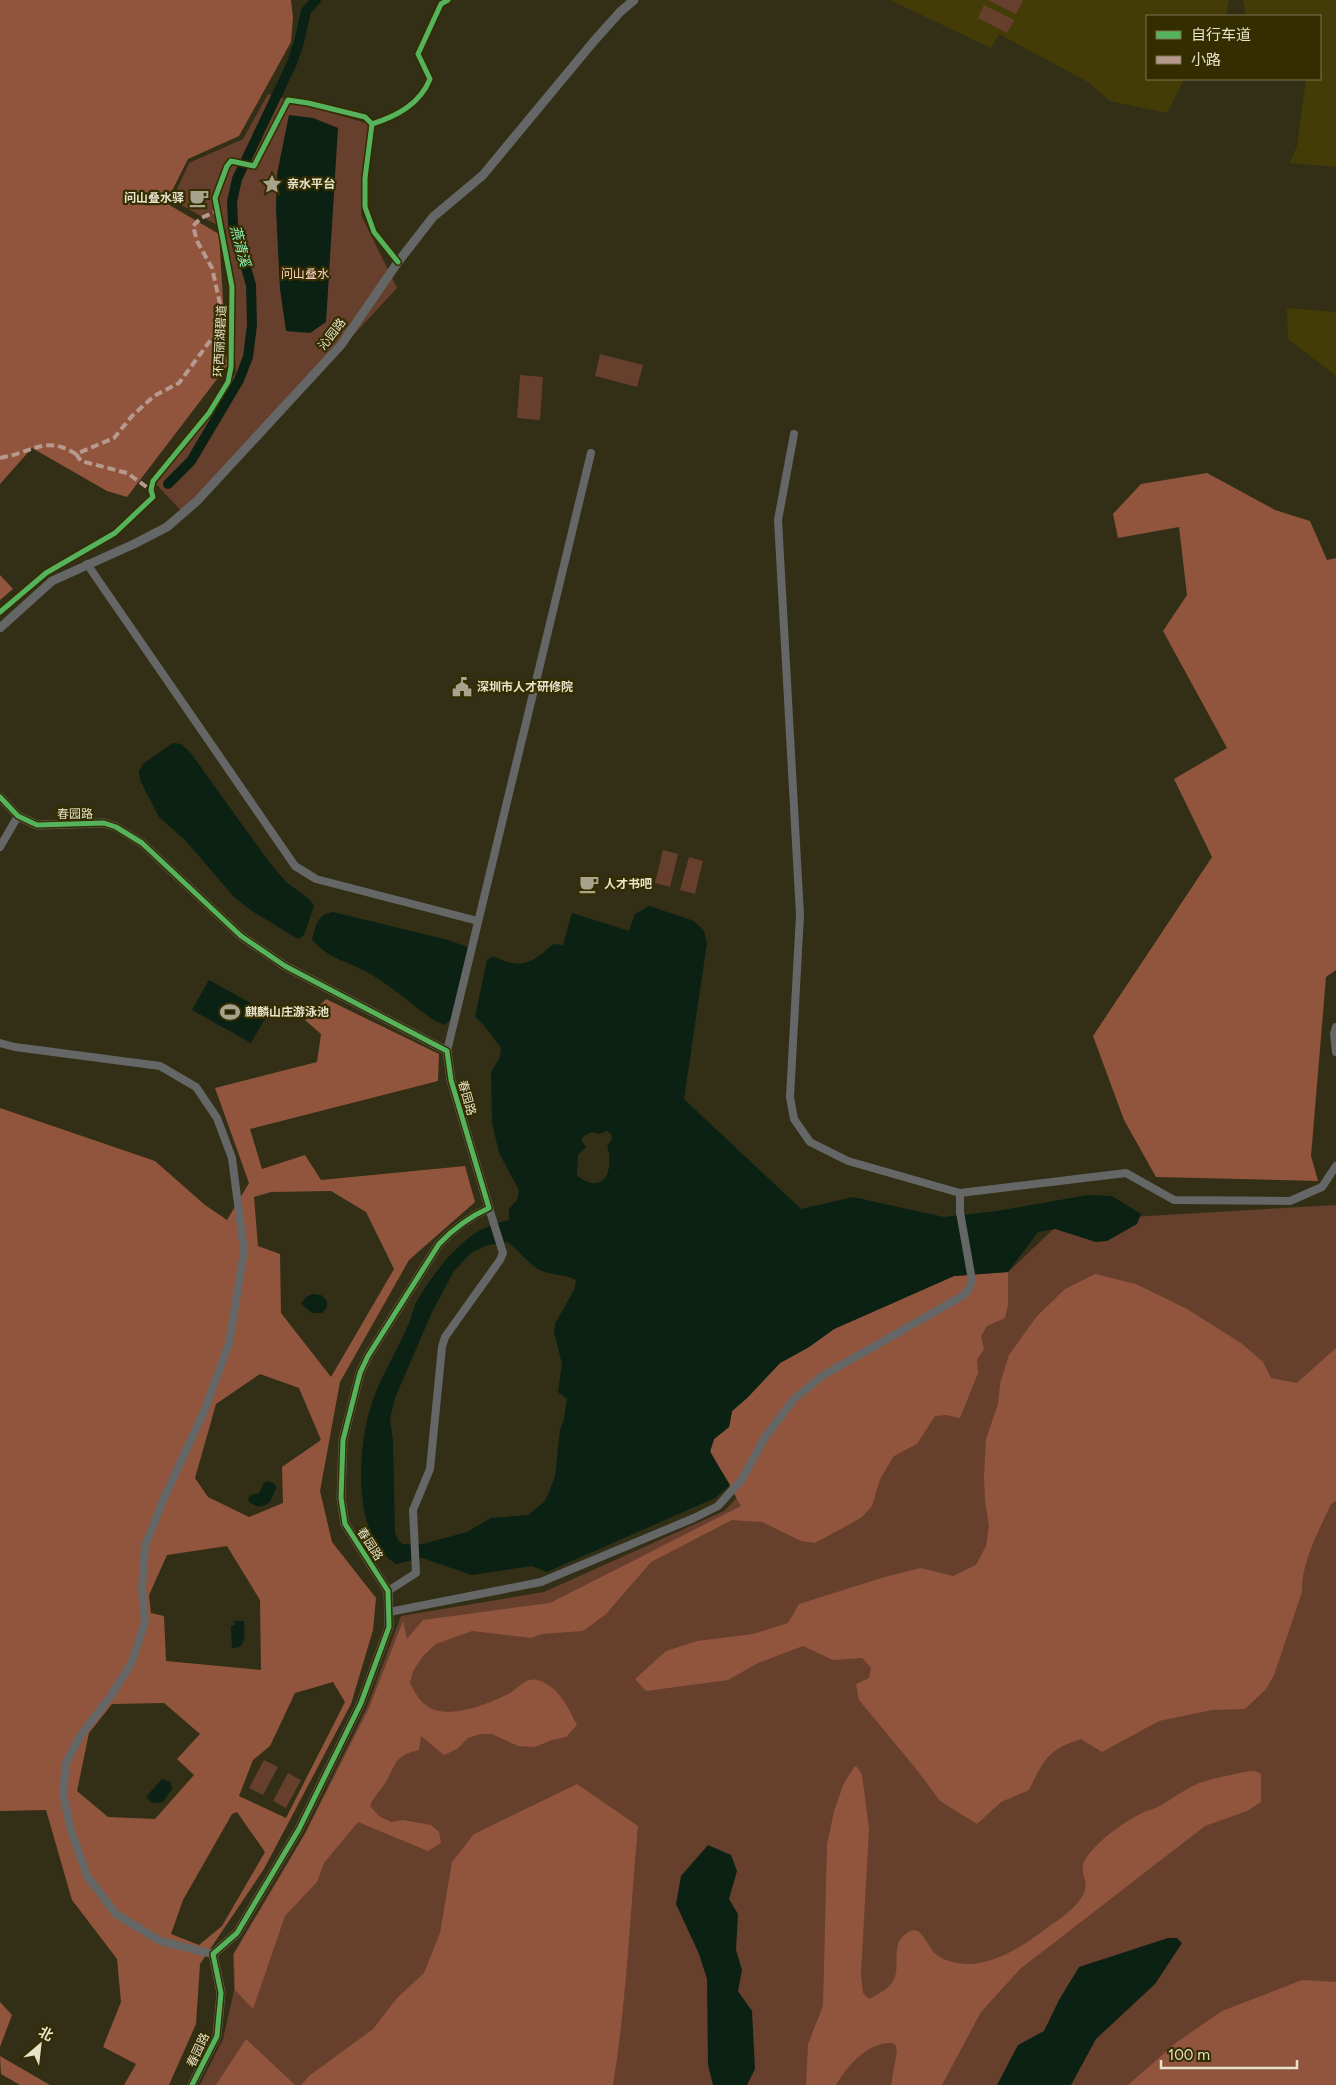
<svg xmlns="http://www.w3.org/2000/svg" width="1336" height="2085" viewBox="0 0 1336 2085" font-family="Figtree,'Noto Sans SC',sans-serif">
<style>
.built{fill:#443c07}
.green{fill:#673f2d}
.forest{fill:#91553d;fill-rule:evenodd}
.water{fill:#0b2114;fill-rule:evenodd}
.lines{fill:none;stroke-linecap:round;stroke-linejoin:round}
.canal{stroke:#0b2114;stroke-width:10}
.minor{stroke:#656666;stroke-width:8}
.tertiary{stroke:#656666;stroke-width:9}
.quiet{stroke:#b69a8f;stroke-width:4;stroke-dasharray:8 4;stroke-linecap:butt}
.cycleway-casing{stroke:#342d00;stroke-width:8}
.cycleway{stroke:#56b35d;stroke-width:5}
.labels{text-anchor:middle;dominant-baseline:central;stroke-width:4.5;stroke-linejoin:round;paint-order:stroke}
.poi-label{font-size:12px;font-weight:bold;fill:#e6e2cb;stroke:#342d00;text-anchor:start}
.park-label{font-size:12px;fill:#fbd1c3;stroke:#342d00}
.street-label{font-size:12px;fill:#e6e2cb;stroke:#342d00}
.water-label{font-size:14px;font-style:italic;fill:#87f3bc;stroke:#342d00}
</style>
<rect width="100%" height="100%" fill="#322f16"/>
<g class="built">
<path d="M890,0h339l-3,16h-79v63h37l-17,34 -57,-12 -22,-19 -89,-48 -8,14z"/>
<path d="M1243,0h93v167l-46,-4 7,-17 9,-67h14v-63h-74z"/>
<path d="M1287,308l49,4v64l-48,-37z"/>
</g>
<g class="green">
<path d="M988,0h33l2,1 -7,13z"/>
<path d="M984,5l30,15 -7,13 -29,-15z"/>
<path d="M268,94l101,30 -8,91 36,73 -211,228 -30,-32 80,-111 -10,-143 -54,-30 17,-37 54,-24z"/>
<path d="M600,354l43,11 -6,22 -42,-11z"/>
<path d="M520,375l23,2 -3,43 -23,-2z"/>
<path d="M663,850l15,4 -8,33 -15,-4z"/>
<path d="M689,857l14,4 -8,33 -15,-4z"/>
<path d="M1336,1205v880h-1136l23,-46 11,-48 -1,-37 72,-121 62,-126 34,-91 143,-24 180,-81 43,-45 241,-194 54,-51z"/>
<path d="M264,1760l14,7 -15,28 -14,-7z"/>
<path d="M288,1773l13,7 -15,28 -13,-7z"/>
</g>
<g class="forest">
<path d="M0,0h291l2,18 -2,24 -52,94 -51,23 -22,44 53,31 8,132 -100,131 -20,-6 -75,-43 -32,36z"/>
<path d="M1207,473l68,37 35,11 17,39 9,-2v412l-10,7 -15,179 7,25 -162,-4 -32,-57 -31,-84 119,-179 -38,-78 53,-31 -64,-117 24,-36 -8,-68 -61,11 -5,-24 28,-30z"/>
<path d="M0,575l13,14 -13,11z"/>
<path d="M326,999l113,55 -1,27 -188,48 12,40 43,-14 16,25 144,-14 10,36 -66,58 -69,122 -20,109 12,51 44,56 -3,32 -22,74 -87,165 -64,95 -4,60 -27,61h-45l12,-21 -33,-17 18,-45 -4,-43 -45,-59 -26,-90 -46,1v-703l155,53 50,44 22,15 22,-37 -34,-95 102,-26 4,-28 -16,-14zM331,1191l35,21 28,57 -63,108 -50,-64 -1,-59 -22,-8 -4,-49 17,-5zM260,1374l39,14 22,52 -39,27 1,36 -34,14 -41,-20 -13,-19 21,-74zM227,1546l33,54 1,70 -95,-9 -2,-45 -13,-3 -2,-18 18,-40zM333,1682l12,20 -59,116 -47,-22 14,-36 17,-14 25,-53zM164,1703l36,31 -23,25 17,16 -39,44 -47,-2 -31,-26 12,-58 23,-29zM237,1812l28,40 -43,74 -23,19 -28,-11 12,-34 49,-86z"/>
<path d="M1008,1272v33l-3,13 -18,8 -6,10 3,13 -7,11 1,13 -18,45 -14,-3 -11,1 -18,28 -23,12 -14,23 -8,27 -10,11 -12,7 -35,19 -14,-2 -39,-19 -30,-2 -81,42 -45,52 -23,17 -41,3 -11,4 -59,-7 -36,13 -13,12 -10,15 -3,12c5,10 11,21 22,26 21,9 59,-6 78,-16 9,-5 15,-16 27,-13 22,6 30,26 40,45l-11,12 -14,3 -17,7 -17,-1 -26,-12h-11l-13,4 -11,11 -13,6 -23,-19 -2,14c-27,5 -23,18 -36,36 -5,7 -10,12 -13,20l9,10 12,6 12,-2 28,5 8,7 2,11 -13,8 -70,-29 -34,41 -7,19 -32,34 -32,93 -18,-19 -1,-36 71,-120 64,-126 34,-87 4,18 16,-19 127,-17 191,-97 -31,-55 4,-12 15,-12 3,-16 15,-13 33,-35 29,-16 25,-18 120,-53z"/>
<path d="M1095,1274l41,10 51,25 54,34 22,19 8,16 26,5 39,-35v153l-5,3c-12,27 -30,58 -29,88l-28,83 -8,14 -21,20 -33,1 -53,11 -57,31 -21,-13c-33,10 -38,22 -52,51l-28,12 -24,22 -37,-23 -23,-31 -58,-70 -3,-16 13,-6 2,-10 -9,-10 -29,2 -30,-14 -45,17 -30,17 -82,11 -11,-12 31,-28 31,-10 56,-7 35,-11 11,-19 89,-28 33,-8 32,8 23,-11 10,-19 3,-20 -4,-25 -1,-26 2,-36 12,-35 2,-20 9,-29 28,-39 28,-27z"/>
<path d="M855,1766l3,2 4,7 7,54 -8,145 2,19 6,6c9,-5 19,-9 24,-18 9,-15 -4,-37 14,-48 4,-3 10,-4 13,0 12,12 8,21 29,28 37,12 74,-15 102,-36 12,-8 30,-21 34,-35 4,-12 -10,-19 4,-36 14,-17 33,-31 53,-41 7,-3 15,-5 21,-9 14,-8 27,-19 43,-23 5,-2 44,-11 48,-10 2,0 4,2 7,3v28l-14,9 -42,15 -185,143 -39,43 -39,73h-51l6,-34 -1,-5 -3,-3c-25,-2 -46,23 -57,42h-30l2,-41 15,-38 4,-161 7,-34 10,-28z"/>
<path d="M577,1784l61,42c-8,86 -11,173 -25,259h-312l8,-9 64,-47 24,-31 27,-25 16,-40 12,-71 22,-28z"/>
<path d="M1302,1980l34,2v103h-208l49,-43 45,-31z"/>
<path d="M0,2002l12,13 -12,32z"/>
<path d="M246,2039l49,46h-79z"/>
<path d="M0,2056l50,29h-30l-19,-11z"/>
</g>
<g class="water">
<path d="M289,115l24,3 25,10 -12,194 -16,11 -24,-2 -6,-42 -4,-80 1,-35z"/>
<path d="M173,743l8,1 9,8 79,110 17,20 23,17 5,7 -10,29 -6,4 -46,-28 -18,-14 -49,-57 -26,-23 -19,-37 -1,-9 5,-8z"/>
<path d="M649,906l45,15 10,10 3,12 -23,156 117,110 52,-12 91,20 53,-6 91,-16 24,1 29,18 -4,10 -30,17 -11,1 -41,-13 -17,3 -30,40 -54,4 -120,53 -25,18 -29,16 -33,35 -15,13 -3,16 -15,12 -4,13 20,33 -15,13 -168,74 -15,-6 -60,9 -50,-17 -26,6c-43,-27 -38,-105 -28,-148 8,-33 27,-60 40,-91 4,-8 5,-17 9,-24 13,-23 33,-49 54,-65 11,-8 25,-13 38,-16v-11l8,-9 2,-10 -20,-37 -7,-31 -1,-50 9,-15 1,-9 -18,-24 -8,-7 12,-57 6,-4c29,14 38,8 60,-12l10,1 9,-32 57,18 6,-17zM607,1131l4,3 1,5 -5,7c5,12 4,40 -16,37 -5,-1 -10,-5 -14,-7l1,-21 8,-8 -5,-7 3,-4 8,-4 7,2zM508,1242c10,8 19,20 30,27 12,7 26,4 38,11l-1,8 -20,36 -1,8 8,32 -4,28 9,7 -3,20 -4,11 -5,46 -6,16 -4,9 -17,14 -37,3 -24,14 -44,12h-20l-5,-4 -3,-8 -2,-92 -3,-22 5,-20 37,-86 22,-41 17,-18 17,-8z"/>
<path d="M333,912l115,28 19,7 3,12 -15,58 -11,8 -12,-6c-22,-16 -43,-35 -67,-48 -18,-10 -40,-14 -53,-32 5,-15 4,-24 21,-27z"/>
<path d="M209,980l59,33 -17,30 -59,-33z"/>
<path d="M312,1294l9,1 6,6v6l-5,6h-10l-11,-9 5,-7z"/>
<path d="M268,1481l7,3 1,4 -6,14c-8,6 -16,6 -22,-2l2,-5 9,-2 5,-10z"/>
<path d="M234,1621h10c0,11 4,28 -12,27l-1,-22 4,-1z"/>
<path d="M162,1779l9,3 1,7 -9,13 -11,1 -6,-6z"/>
<path d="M708,1845l23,10 6,16 -8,28 9,15 -2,36 6,20 -4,21 14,20 3,58 -8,16h-34l-5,-20 -1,-86 -8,-25 -23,-50 5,-28z"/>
<path d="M1168,1938h9l5,5 -27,41 -59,55 -25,46h-74l21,-40 26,-14 15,-31 20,-33z"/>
</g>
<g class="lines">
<path class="canal" d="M168,484l23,-23 48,-81 9,-23 4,-32 -1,-40 -18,-61 -1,-22 5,-23 55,-116 7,-21 7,-31 10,-11"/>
<g class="minor">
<path d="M87,564l208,302 21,13 162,42"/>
<path d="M0,847l18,-31"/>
<path d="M1336,1027l-2,7 2,18"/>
<path d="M0,1043l15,4 145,19 36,21 21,31 15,40 12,93 -15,92 -24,66 -41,89 -19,48 -3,41 3,34 -13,41 -22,35 -30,39 -14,27 -3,31 8,37 16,45 29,38 44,27 53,13"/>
<path d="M447,1051l144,-598"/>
<path d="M960,1193l166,-20 48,27 116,1 32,-14 14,-21"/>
<path d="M388,1591l28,-18 -3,-63 17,-41 12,-122 3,-10 55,-77 3,-7 -14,-45"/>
<path d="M389,1612l152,-30 153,-64 24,-12 24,-27 23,-42 29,-38 28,-23 142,-81 6,-8 2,-7 -12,-68v-19l-112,-32 -38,-19 -16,-23 -4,-22 10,-182 -22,-395 16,-86"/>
</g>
<g class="tertiary">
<path d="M0,628l52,-47 82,-37 33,-17 30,-26 144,-156 57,-83 35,-45 50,-42 111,-134 26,-29 14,-12"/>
<path d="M0,797l18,19 19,9 67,-2 12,4 26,16 99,93 44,30 162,85 4,29 38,128c-20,9 -35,20 -50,36l-71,112 -8,17 -17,67 -2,58 4,26 43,67 1,36 -28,76 -62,126 -62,104 -24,21 8,39 -4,43 -25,49"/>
</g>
<g class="quiet">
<path d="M76,454l5,7 46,12 24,17"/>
<path d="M0,458c6,-2 13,-2 19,-5 24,-8 34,-13 57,1l38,-16 18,-22 22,-20 25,-13 42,-57 1,-13 -10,-45 -15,-27 -4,-15 8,-8 16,-7"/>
</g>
<defs>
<g id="cycleway">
<path d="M372,124c25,-8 48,-20 58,-45l-12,-25 23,-50 7,-4"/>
<path d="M372,124l-7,54v29l9,25 24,30"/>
<path d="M0,612l46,-39 69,-40 38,-36 -2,-7 2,-9 56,-68 19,-31 3,-15 1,-80 -17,-89 12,-32 4,-5 23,5 34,-66 20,3 57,14 7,7"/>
<path d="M0,797l18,19 19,9 67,-2 12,4 26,16 99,93 44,30 162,85 4,29 38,128c-20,9 -35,20 -50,36l-71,112 -8,17 -17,67 -2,58 4,26 43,67 1,36 -28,76 -62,126 -62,104 -24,21 8,39 -4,43 -25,49"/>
</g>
</defs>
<use href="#cycleway" class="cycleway-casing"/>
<use href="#cycleway" class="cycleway"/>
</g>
<defs>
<symbol id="sight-bare" viewBox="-9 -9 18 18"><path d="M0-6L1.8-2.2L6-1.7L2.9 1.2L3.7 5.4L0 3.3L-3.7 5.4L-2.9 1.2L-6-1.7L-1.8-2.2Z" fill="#a7a38c" stroke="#342d00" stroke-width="2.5" paint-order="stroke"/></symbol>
<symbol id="cafe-bare" viewBox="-9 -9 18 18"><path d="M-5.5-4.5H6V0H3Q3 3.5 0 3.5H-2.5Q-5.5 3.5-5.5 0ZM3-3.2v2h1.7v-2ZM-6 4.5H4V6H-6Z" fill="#a7a38c" stroke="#342d00" stroke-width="2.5" paint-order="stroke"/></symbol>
<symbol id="civic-bare" viewBox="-9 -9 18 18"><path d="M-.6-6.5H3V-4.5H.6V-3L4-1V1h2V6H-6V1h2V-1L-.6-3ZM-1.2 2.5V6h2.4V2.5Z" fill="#a7a38c" stroke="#342d00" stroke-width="2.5" paint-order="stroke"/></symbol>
<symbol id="stadium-bare" viewBox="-9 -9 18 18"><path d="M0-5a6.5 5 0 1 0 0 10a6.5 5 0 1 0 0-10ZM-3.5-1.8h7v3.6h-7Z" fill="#a7a38c" stroke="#342d00" stroke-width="2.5" paint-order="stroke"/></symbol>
</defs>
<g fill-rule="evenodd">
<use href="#sight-bare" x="258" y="170" width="28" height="28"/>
<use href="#cafe-bare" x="185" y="184" width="28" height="28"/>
<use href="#civic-bare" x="448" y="673" width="28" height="28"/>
<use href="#cafe-bare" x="575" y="870" width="28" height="28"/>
<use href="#stadium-bare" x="216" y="998" width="28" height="28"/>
</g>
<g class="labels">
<g class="poi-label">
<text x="287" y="184">亲水平台</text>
<text x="184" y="198" text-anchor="end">问山叠水驿</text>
<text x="477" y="687">深圳市人才研修院</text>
<text x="604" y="884">人才书吧</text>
<text x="245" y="1012">麒麟山庄游泳池</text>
</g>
<g class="park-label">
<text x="305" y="274">问山叠水</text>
</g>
<g class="street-label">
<text transform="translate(332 334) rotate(-52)">沁园路</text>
<text transform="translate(220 341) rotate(-87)">环西丽湖碧道</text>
<text transform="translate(75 814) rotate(-1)">春园路</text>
<text transform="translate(467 1098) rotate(74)">春园路</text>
<text transform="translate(370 1544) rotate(57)">春园路</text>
<text transform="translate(198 2050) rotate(-65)">春园路</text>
</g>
<g class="water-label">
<text transform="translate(240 246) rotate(75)">燕清溪</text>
</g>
</g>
<rect x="1146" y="15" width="175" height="65" fill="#342d00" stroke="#7b7551"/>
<rect x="1156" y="31" width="25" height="8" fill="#56b35d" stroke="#7b7551"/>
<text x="1191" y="40" font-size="15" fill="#e6e2cb">自行车道</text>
<rect x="1156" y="56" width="25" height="8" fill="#b69a8f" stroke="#7b7551"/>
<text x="1191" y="65" font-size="15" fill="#e6e2cb">小路</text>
<g transform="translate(40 2045) rotate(28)" stroke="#342d00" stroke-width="4" paint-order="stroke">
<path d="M0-4L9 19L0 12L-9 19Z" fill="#e6e2cb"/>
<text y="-8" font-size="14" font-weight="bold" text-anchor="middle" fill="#e6e2cb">北</text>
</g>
<path d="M1161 2060v8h136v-8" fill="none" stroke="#e6e2cb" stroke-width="2.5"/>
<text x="1168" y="2060" font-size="15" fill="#e6e2cb" stroke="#342d00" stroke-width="4" paint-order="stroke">100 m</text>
</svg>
